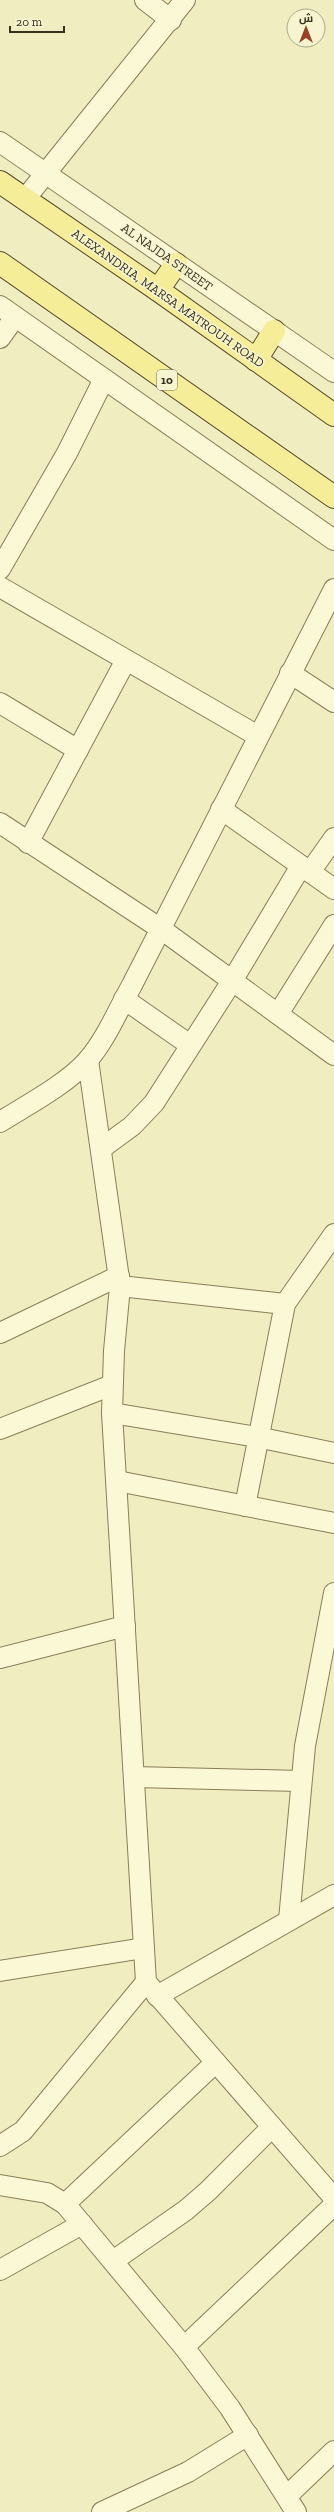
<svg xmlns="http://www.w3.org/2000/svg" width="334" height="2512" viewBox="0 0 334 2512" font-family="'Zilla Slab',Cairo,serif">
<style>
.lines{fill:none;stroke-linecap:round;stroke-linejoin:round}
.minor-casing{stroke:#8a7e58;stroke-width:22}
.primary-casing{stroke:#584b2c;stroke-width:24}
.minor{stroke:#faf8d5;stroke-width:20}
.primary{stroke:#f5ed97;stroke-width:22}
.labels{text-anchor:middle;dominant-baseline:central;stroke-width:3;stroke-linejoin:round;paint-order:stroke}
.shield{fill:#f7f5d1;stroke:#726c53;stroke-width:1}
.shield-label{font-size:12px;font-weight:bold;fill:#39311d}
.street-label{font-size:13px;fill:#39311d;stroke:#f7f5d1}
</style>
<rect width="100%" height="100%" fill="#f0edc1"/>
<g class="lines">
<defs>
<g id="minor">
<path d="M145,0l26,20"/>
<path d="M0,142l334,230"/>
<path d="M25,199l160,-199"/>
<path d="M0,306l334,234"/>
<path d="M0,338l15,-21"/>
<path d="M0,569l67,-116 37,-74"/>
<path d="M0,587l258,149"/>
<path d="M290,673l44,29"/>
<path d="M0,703l78,47"/>
<path d="M221,809l113,80"/>
<path d="M0,823l161,106 173,126"/>
<path d="M28,843l98,-183"/>
<path d="M310,872l24,-34"/>
<path d="M124,999l66,46"/>
<path d="M278,1014l56,-89"/>
<path d="M88,1060l32,226 -6,65 -2,62 34,569 188,216"/>
<path d="M0,1122c27,-17 67,-38 88,-62 18,-21 30,-50 44,-75l202,-396"/>
<path d="M102,1148l30,-22 22,-23 78,-122 69,-115"/>
<path d="M120,1286l165,18"/>
<path d="M0,1333l119,-57"/>
<path d="M112,1413l145,24 77,16"/>
<path d="M0,1429l112,-44"/>
<path d="M117,1481l217,42"/>
<path d="M245,1506l40,-202 49,-70"/>
<path d="M0,1658l125,-32"/>
<path d="M134,1777l167,4"/>
<path d="M289,1920l16,-174 29,-153"/>
<path d="M0,1971l144,-23"/>
<path d="M157,1996l177,-101"/>
<path d="M0,2146l23,-15 123,-149"/>
<path d="M0,2185l47,8 18,11 119,143 46,61 66,104"/>
<path d="M65,2204l150,-141"/>
<path d="M113,2261l73,-51 22,-19 64,-64"/>
<path d="M0,2270l82,-46"/>
<path d="M184,2347l150,-142"/>
<path d="M287,2496l47,-45"/>
<path d="M102,2512l86,-40 60,-37"/>
</g>
<g id="primary">
<path d="M0,182l158,108 176,125"/>
<path d="M0,263l334,234"/>
<path d="M158,290l18,-26"/>
<path d="M256,360l18,-29"/>
</g>
</defs>
<use href="#minor" class="minor-casing"/>
<use href="#primary" class="primary-casing"/>
<use href="#minor" class="minor"/>
<use href="#primary" class="primary"/>
</g>
<g class="labels">
<rect class="shield" x="157" y="370" width="20" height="20" rx="3"/>
<g class="shield-label">
<text x="167" y="380">10</text>
</g>
<g class="street-label">
<text transform="translate(167 257) rotate(35)">AL NAJDA STREET</text>
<text transform="translate(168 298) rotate(35)">ALEXANDRIA, MARSA MATROUH ROAD</text>
</g>
</g>
<g transform="translate(306 28)"><circle r="19" fill="#f7f5d1" stroke="#aba789"/>
<path d="M0-3L7 15L0 10L-7 15Z" fill="#9c3f25"/>
<text y="-6" font-size="11" font-weight="bold" text-anchor="middle" fill="#39311d">ش</text>
</g>
<path d="M10 26v6h54v-6" fill="none" stroke="#39311d" stroke-width="2"/>
<text x="16" y="26" font-size="12" fill="#39311d" stroke="#f7f5d1" stroke-width="3" paint-order="stroke">20 m</text>
</svg>
